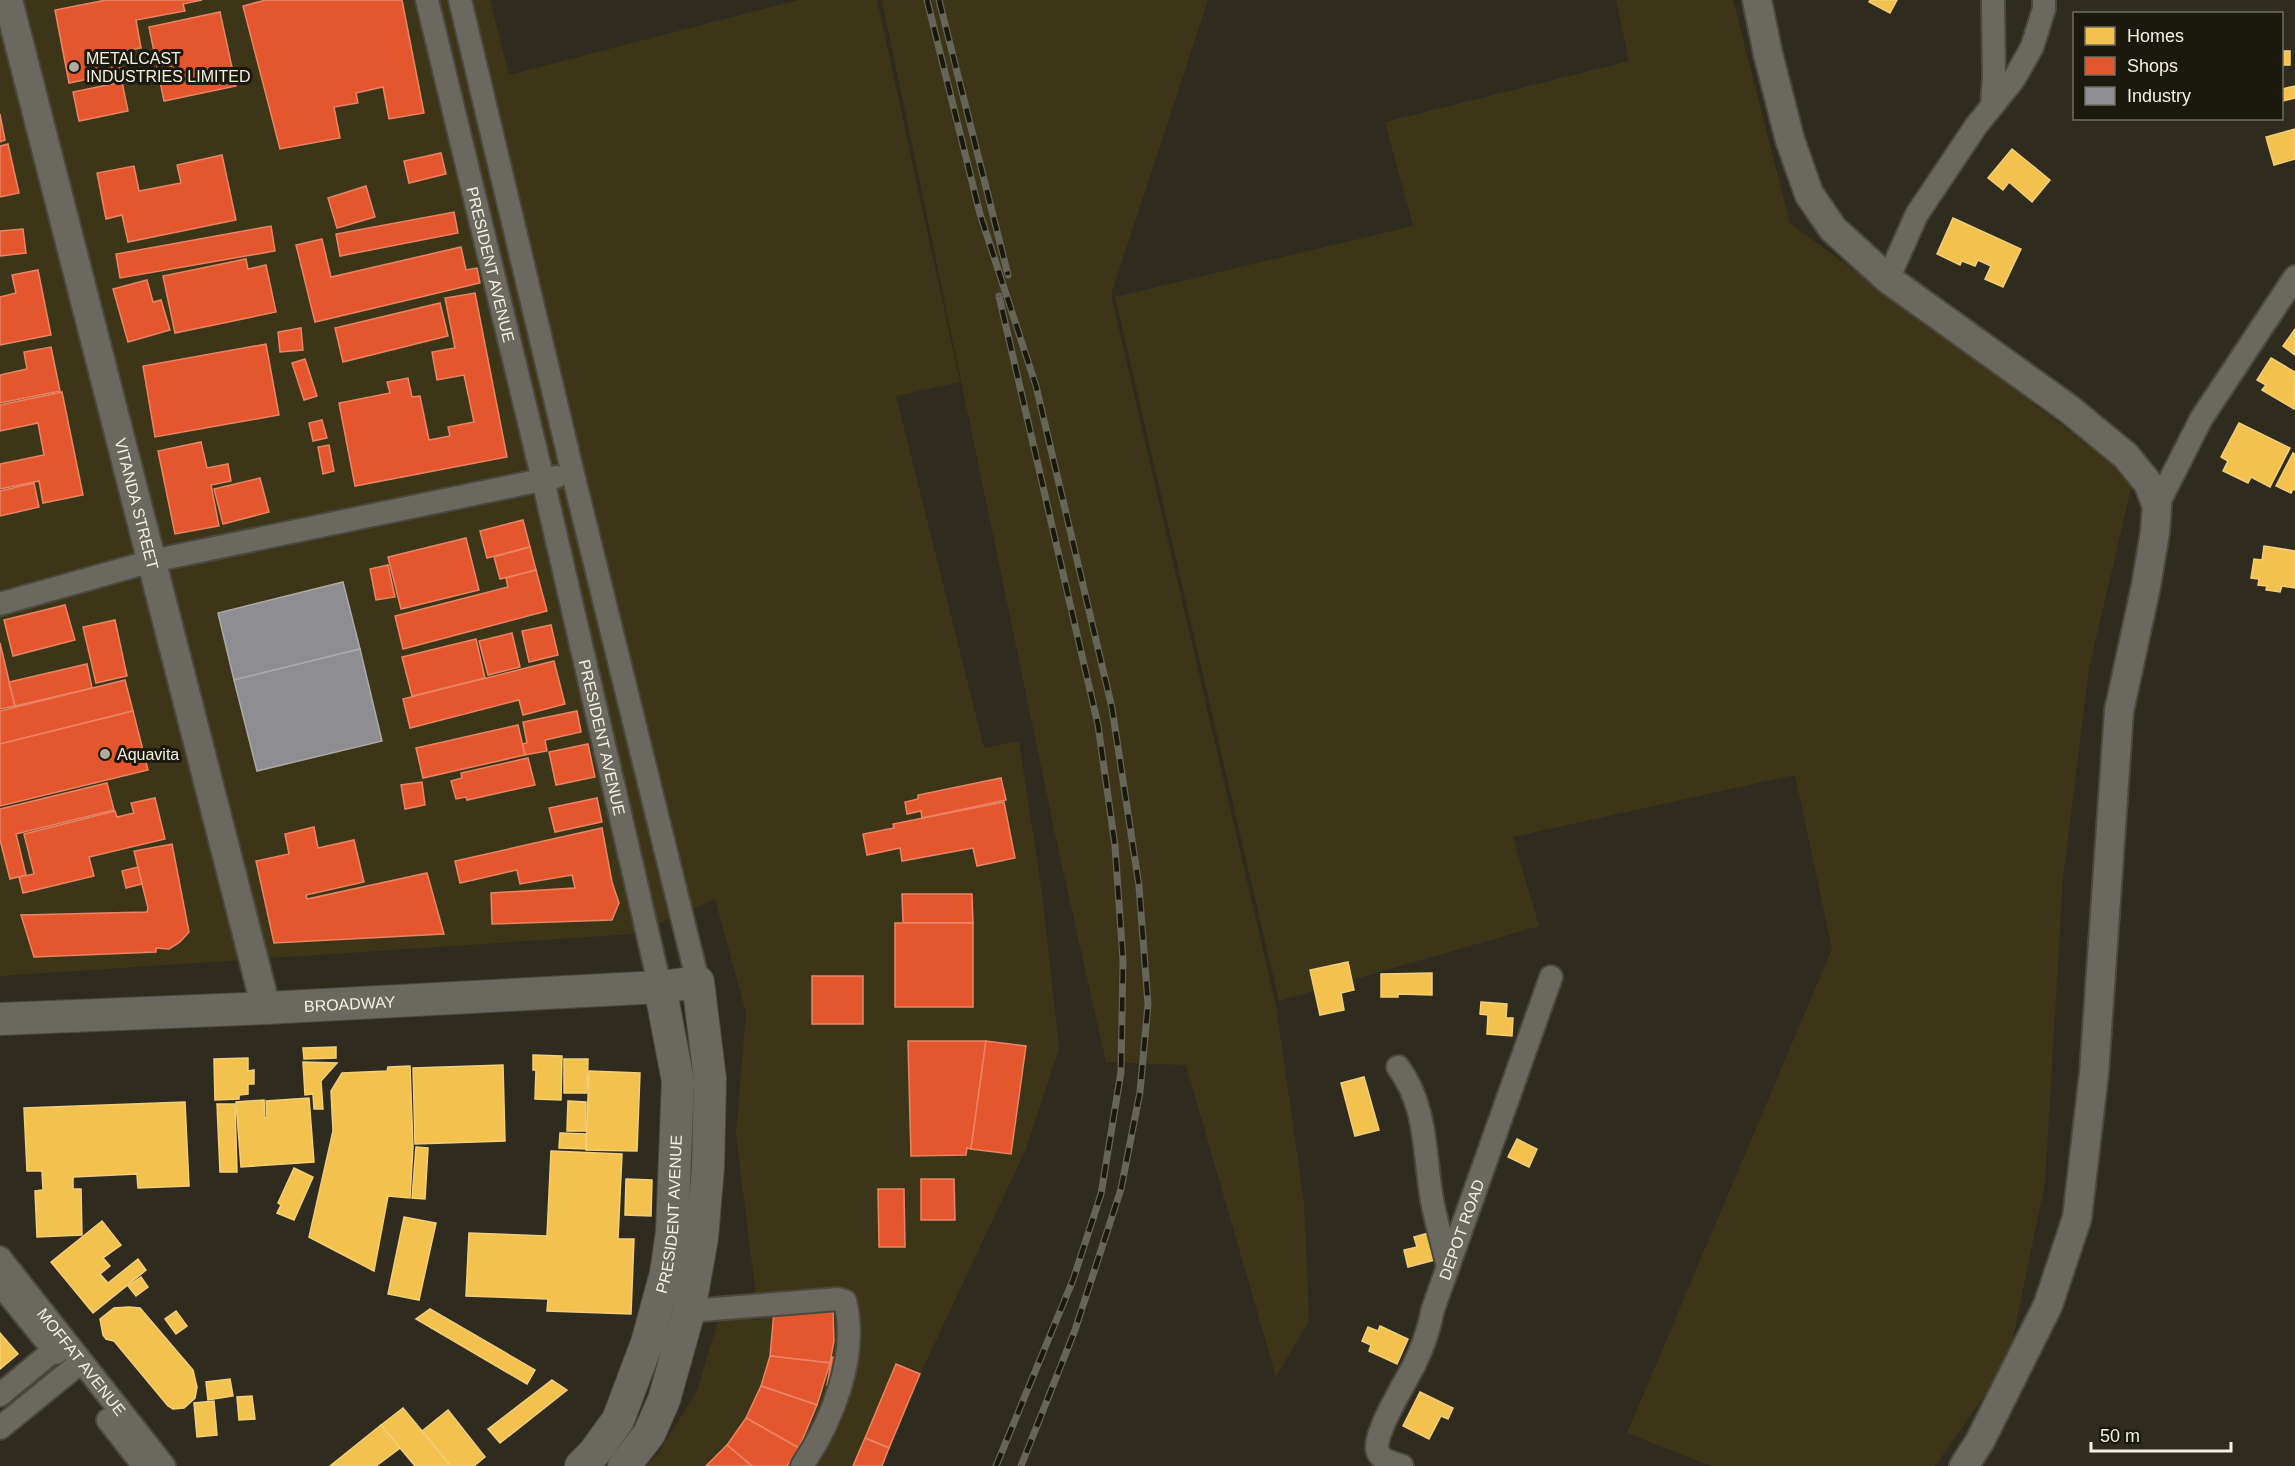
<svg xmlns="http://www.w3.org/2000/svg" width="2295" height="1466" viewBox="0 0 2295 1466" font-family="Arial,sans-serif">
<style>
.built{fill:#3d3518}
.homes{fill:#f2c14e;stroke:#f3cf7a;stroke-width:1.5}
.shops{fill:#e4572e;stroke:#e98564;stroke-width:1.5}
.industry{fill:#8d8d92;stroke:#acabaa;stroke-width:1.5}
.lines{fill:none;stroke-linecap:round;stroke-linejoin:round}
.minor-casing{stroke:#4b483d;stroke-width:26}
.tertiary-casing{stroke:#4b483d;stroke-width:32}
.secondary-casing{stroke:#4b483d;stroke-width:34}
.minor{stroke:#6b685f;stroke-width:22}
.tertiary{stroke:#6b685f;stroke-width:28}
.secondary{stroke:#6b685f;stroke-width:32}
.rail-casing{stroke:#67645a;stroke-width:7}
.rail{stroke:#1b180d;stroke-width:4.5;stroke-dasharray:14;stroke-linecap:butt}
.poi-dot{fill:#afab9e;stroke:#1b180d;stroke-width:2}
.labels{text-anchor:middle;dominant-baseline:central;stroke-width:6;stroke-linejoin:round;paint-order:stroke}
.poi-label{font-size:16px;fill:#f4f0e2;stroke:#1b180d;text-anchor:start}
.street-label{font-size:16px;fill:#f4f0e2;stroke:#1b180d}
</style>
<rect width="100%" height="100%" fill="#2f2c1f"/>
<g class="built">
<path d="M0,0h490l19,75 289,-75h79l83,382 -64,14 88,352 35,-7 23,152 17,155 -33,101 -149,317h-231l11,-11 40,-64 22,-74 40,3 -23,-185 10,-122 -31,-114 -81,35 -634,42z"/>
<path d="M882,0h326l-97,295 165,711 28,197 5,118 -33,56 -90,-312 -80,-3 -48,-214z"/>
<path d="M1616,0h117l57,223 228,169 115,88 -44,188 -26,210 -18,305 -37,179 -73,104h-224l-84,-33 205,-484 -37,-174 -282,62 26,89 -260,75 -164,-704 298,-71 -28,-104 244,-61z"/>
</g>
<g class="homes">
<path d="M1870,0h27l-7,13 -21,-11z"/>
<rect x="2282" y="51" width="8" height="14"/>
<path d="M2295,86v12l-12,3 -1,-12z"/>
<path d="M2295,129v30l-21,6 -8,-28z"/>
<path d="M2012,149l38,31 -18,22 -23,-20 -6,8 -15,-12z"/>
<path d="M1953,218l68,31 -18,38 -18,-8 6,-13 -13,-6 -3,6 -13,-5 -2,4 -23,-11z"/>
<path d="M2295,329v26l-12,-9z"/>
<path d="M2271,358l24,14 -1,37 -32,-19 4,-5 -9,-5z"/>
<path d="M2239,423l51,25 -20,39 -19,-10 -3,6 -25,-12 5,-10 -7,-4z"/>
<path d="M2293,453l2,1v36l-2,-1 -2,4 -15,-7z"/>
<path d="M2264,546l31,5v37l-13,-2 -2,6 -14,-2 1,-4 -9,-1 1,-6 -8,-1 3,-19 8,1z"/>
<path d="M1348,962l6,28 -13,3 3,17 -24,5 -10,-45z"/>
<path d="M1432,973v22l-34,-1v3h-17v-23z"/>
<path d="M1481,1002l26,2 -1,14h7l-1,18 -25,-2 1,-19 -8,-1z"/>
<path d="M336,1047v11l-32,1 -1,-11z"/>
<path d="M533,1055l29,1 -1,44 -26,-1 1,-29h-3z"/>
<path d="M248,1058v13l6,-1v14h-6v10l-9,1v4l-24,1 -1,-41z"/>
<path d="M564,1059h24l-1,34h-23z"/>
<path d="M303,1062l34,1 -16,18 2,28h-9l-1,-15 -8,1z"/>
<path d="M503,1065l2,76 -90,3 -2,-76z"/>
<path d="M410,1066l3,81 -3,51 -22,-2 -14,75 -65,-34 24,-106 -2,-40 11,-18 45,-2 1,-4z"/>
<path d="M589,1071l51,2 -3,78 -51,-1z"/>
<path d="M1364,1077l15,53 -24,6 -14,-53z"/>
<path d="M309,1098l5,64 -73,5 -5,-65 28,-2 1,18h2l-1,-17z"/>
<path d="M568,1101l18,1v29h-19z"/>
<path d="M185,1102l4,84 -51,2 -1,-14 -64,3v12h8l1,46 -45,2 -2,-46 8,-1 -1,-19h-15l-3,-63z"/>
<path d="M217,1104h18l2,68h-17z"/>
<path d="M560,1133l26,1v15l-27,-1z"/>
<path d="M1517,1139l20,10 -8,18 -21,-10z"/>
<path d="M416,1147l12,1 -3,51 -13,-1z"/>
<path d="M551,1151l71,3 -4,85h16l-3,75 -84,-3 1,-12 -82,-3 3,-63 78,3z"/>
<path d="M294,1168l19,9 -19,43 -17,-7 4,-8 -3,-2z"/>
<path d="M626,1179l26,1 -1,36 -26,-1z"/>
<path d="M404,1217l32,6 -17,77 -31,-6z"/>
<path d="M102,1221l19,24 -18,13 7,8 -10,8 8,9 30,-24 8,11 -53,43 -42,-51z"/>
<path d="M1432,1232l7,27 -31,8 -4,-17 13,-3 -3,-10z"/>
<path d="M141,1277l7,10 -12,9 -8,-10z"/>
<path d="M129,1307l11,1 53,62 4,17 -2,11 -11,10 -11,1 -5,-3 -54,-65 -8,-2 -3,-4 -3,-16 14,-11z"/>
<path d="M430,1309l105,61 -8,14 -111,-65z"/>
<path d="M176,1311l11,15 -11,8 -11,-15z"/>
<path d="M1380,1326l28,13 -11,25 -28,-13 2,-6 -9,-4 6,-14 10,4z"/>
<path d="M0,1333l18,21 -18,15z"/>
<path d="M230,1379l3,17 -25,4 -2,-18z"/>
<path d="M552,1380l15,10 -67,53 -12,-14z"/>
<path d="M1420,1392l33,16 -5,11 -7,-3 -12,23 -26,-13z"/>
<path d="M252,1396l3,23 -16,1 -2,-23z"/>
<path d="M214,1401l3,34 -20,2 -3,-34z"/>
<path d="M403,1408l19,23 29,35h-36l-34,-41z"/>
<path d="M448,1410l37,47 -11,9h-23l-29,-35z"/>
<path d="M381,1425l19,23 -24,18h-46z"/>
</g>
<g class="shops">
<path d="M106,0h96l-19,4 2,7 -49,9 5,28 -23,4 4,20 -53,11 -14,-73z"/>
<path d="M266,0h136l22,113 -35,6 -6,-32 -27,6 2,10 -24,4 6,31 -60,11 -37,-143z"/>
<path d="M220,12l16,74 -72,15 -15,-74z"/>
<path d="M122,82l6,29 -49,10 -6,-29z"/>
<path d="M0,114l5,26 -5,2z"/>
<path d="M8,144l11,49 -19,4v-51z"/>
<path d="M441,153l5,21 -37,9 -5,-22z"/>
<path d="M222,155l14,65 -108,22 -6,-27 -16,4 -9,-46 37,-7 5,25 42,-8 -4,-18z"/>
<path d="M366,186l9,31 -38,11 -9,-30z"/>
<path d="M454,212l4,21 -118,23 -4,-22z"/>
<path d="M271,226l4,25 -155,27 -4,-24z"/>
<path d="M23,229l3,24 -26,3v-25z"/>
<path d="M322,239l9,38 130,-30 5,23 11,-2 3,15 -165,39 -19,-77z"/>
<path d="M246,259l2,10 18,-4 10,47 -101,21 -12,-57z"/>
<path d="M38,270l13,65 -51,10v-48l16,-4 -4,-18z"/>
<path d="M147,280l6,22 8,-2 9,30 -42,12 -15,-53z"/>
<path d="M475,293l32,164 -152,29 -16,-83 51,-10 -3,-11 21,-4 4,19 8,-1 9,44 21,-4 -2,-9 26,-5 -10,-47 -27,5 -5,-28 23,-4 -10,-50z"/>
<path d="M440,303l8,33 -105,26 -8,-34z"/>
<path d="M301,328l2,22 -23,2 -2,-20z"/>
<path d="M266,344l13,71 -124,22 -12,-71z"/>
<path d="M51,347l9,44 -60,12v-28l27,-6 -3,-17z"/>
<path d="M305,359l12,37 -13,4 -12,-37z"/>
<path d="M62,392l21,103 -40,8 -4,-22 -39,8v-25l44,-9 -6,-32 -38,8v-26z"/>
<path d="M322,420l5,18 -14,3 -4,-18z"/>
<path d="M201,442l6,26 21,-4 3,17 -20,4 8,41 -44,8 -17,-83z"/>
<path d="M329,445l5,26 -11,3 -5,-27z"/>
<path d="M260,478l9,34 -46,12 -9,-35z"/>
<path d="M34,483l5,24 -39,9v-25z"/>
<path d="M523,520l7,27 -43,11 -7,-27z"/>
<path d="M466,538l13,52 -78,19 -13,-52z"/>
<path d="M530,547l6,23 -36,9 -6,-22z"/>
<path d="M388,565l7,32 -19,3 -6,-31z"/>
<path d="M536,570l11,41 -144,38 -8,-33 113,-29 -2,-9z"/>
<path d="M65,605l10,35 -62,16 -9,-36z"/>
<path d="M115,620l12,56 -31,7 -13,-56z"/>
<path d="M551,625l7,30 -29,7 -7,-31z"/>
<path d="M512,633l8,34 -32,8 -9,-34z"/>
<path d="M476,639l9,39 -73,18 -10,-39z"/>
<path d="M0,643l15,63 -15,3z"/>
<path d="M554,661l11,43 -42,11 -4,-15 -109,28 -7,-29z"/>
<path d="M87,664l5,24 -77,18 -6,-24z"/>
<path d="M125,680l8,31 -133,33v-33z"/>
<path d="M133,711l15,59 -148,36v-62z"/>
<path d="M577,711l4,21 -36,8 2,11 -22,4 -3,-11 5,-1 -4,-21z"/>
<path d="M518,725l7,30 -102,23 -7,-30z"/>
<path d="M588,744l7,33 -39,8 -7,-33z"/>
<path d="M528,758l7,27 -68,15 -1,-3 -10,2 -5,-18 11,-3 -1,-5z"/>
<path d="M1001,778l5,22 -84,18 -1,-7 -14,3 -2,-12 13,-3v-4z"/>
<path d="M422,782l3,23 -20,4 -4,-24z"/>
<path d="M107,783l7,27 -98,24 10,41 -16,4 -10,-39v-31z"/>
<path d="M155,798l10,41 -76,18 5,19 -71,17 -4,-16 15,-3 -10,-40 91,-23 2,6 17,-4 -3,-10z"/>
<path d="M597,798l5,24 -47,10 -6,-24z"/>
<path d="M1004,802l11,56 -38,8 -4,-18 -71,13 -2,-13 -33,7 -4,-21 31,-6 -1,-4z"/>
<path d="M314,827l4,21 36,-8 10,42 -58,13 1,4 120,-26 17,61 -170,9 -18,-82 33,-7 -4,-20z"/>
<path d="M602,828l10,54 7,21 -7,17 -120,4 -1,-31 84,-5 -3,-13 -52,9 -3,-14 -57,13 -5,-22z"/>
<path d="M172,844l17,88 -9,10 -11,7 -13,-1v4l-122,5 -13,-42 126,-3 1,-4 -14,-57z"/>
<path d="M138,867l4,17 -16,4 -4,-17z"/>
<path d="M902,894h70l1,29h-70z"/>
<rect x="895" y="923" width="78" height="84"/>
<rect x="812" y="976" width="51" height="48"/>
<path d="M908,1041h78l-15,108 -4,-1 -1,7 -55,1z"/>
<path d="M986,1041l40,5 -15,108 -40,-5z"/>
<path d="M921,1179h33l1,41h-34z"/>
<path d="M878,1189h26l1,58h-26z"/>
<path d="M774,1312h59l1,29 -4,22 -60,-7z"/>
<path d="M770,1356l60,7 -13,42 -56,-19z"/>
<path d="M832,1357l9,2 -5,27 -9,-1z"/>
<path d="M896,1364l24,10 -31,74 -24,-10z"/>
<path d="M761,1386l56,19 -18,43 -53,-30z"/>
<path d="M746,1418l53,30 -12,18h-35l-25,-21z"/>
<path d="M865,1438l24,10 -7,18h-29z"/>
<path d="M727,1445l25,21h-46z"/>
</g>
<g class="industry">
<path d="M343,582l17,67 -126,31 -16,-67z"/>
<path d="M360,649l22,92 -125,30 -23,-91z"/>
</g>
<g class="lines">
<defs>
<g id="minor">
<path id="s1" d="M427,0l116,480 117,507"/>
<path d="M460,0l113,474 125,508"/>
<path d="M1992,106l2,-29 -1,-77"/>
<path d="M1888,279l29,-65 59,-88 38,-47 18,-32 12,-38v-9"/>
<path d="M2157,506l44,-87 94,-142"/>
<path d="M0,604l152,-43 404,-84"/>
<path d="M1398,1067c29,38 26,87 34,133 4,22 11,45 16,67"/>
<path id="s2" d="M0,1258l164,208"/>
<path d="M0,1284l56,69"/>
<path d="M689,1311l149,-12 7,2c14,55 -13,120 -43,165"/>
<path d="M0,1395l65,-54"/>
<path d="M108,1420l36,46"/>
<path d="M0,1428l81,-66"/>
<path id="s3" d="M1402,1466c-9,-3 -24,-6 -25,-18 -1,-19 27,-63 36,-81 10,-19 16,-38 20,-58l118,-332"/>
</g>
<g id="tertiary">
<path id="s4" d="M8,0l258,1008"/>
<path d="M1757,0l11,54 22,86 19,54 24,35 55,50 181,130 57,47 22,27 9,23 -2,26 -9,54 -27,125 -25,362 -17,145 -29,87 -68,136 -16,25"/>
</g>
<g id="secondary">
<path id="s5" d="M0,1019l266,-11 394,-21 38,-5 12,97 -2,88 -6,71 -13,73 -25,89 -15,34 -25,32"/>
<path id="s6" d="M581,1466l13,-13 24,-33 29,-77 19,-70 6,-41 6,-151 -18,-94"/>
</g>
</defs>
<use href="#minor" class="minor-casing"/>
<use href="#tertiary" class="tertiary-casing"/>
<use href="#secondary" class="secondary-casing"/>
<use href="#minor" class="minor"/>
<use href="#tertiary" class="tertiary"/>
<use href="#secondary" class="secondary"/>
<defs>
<g id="rail">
<path d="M927,0l53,214 56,172 76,322 27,178 9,118 -8,88 -19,97 -46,141 -54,136"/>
<path d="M939,0l69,275"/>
<path d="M996,1466l77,-186 28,-86 20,-122 2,-111 -8,-115 -17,-121 -99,-429"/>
</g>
</defs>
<use href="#rail" class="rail-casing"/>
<use href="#rail" class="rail"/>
</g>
<g class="poi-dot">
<circle cx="74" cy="67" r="6"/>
<circle cx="105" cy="754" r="6"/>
</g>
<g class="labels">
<g class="poi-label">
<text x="86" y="58">METALCAST<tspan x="86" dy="18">INDUSTRIES LIMITED</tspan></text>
<text x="117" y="754">Aquavita</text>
</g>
<g class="street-label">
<text stroke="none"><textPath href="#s1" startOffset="272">PRESIDENT AVENUE</textPath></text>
<text stroke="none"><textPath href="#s4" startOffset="520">VITANDA STREET</textPath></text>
<text stroke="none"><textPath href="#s1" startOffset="758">PRESIDENT AVENUE</textPath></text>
<text stroke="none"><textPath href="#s5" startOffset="350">BROADWAY</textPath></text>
<text stroke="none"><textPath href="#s6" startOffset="273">PRESIDENT AVENUE</textPath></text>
<text stroke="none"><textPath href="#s3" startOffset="268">DEPOT ROAD</textPath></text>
<text stroke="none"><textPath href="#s2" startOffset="132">MOFFAT AVENUE</textPath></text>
</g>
</g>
<rect x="2073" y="12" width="210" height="108" fill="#1b180d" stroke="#726e62" stroke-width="1.5"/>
<rect x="2085" y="27" width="30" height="18" fill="#f2c14e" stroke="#726e62" stroke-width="1.5"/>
<text x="2127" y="42" font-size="18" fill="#f4f0e2">Homes</text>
<rect x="2085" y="57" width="30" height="18" fill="#e4572e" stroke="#726e62" stroke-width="1.5"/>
<text x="2127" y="72" font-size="18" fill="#f4f0e2">Shops</text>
<rect x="2085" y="87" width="30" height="18" fill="#8d8d92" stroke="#726e62" stroke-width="1.5"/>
<text x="2127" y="102" font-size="18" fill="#f4f0e2">Industry</text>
<path d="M2091 1442v9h140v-9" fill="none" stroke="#f4f0e2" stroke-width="3"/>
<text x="2100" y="1442" font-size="18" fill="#f4f0e2" stroke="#1b180d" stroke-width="4.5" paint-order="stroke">50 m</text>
</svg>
